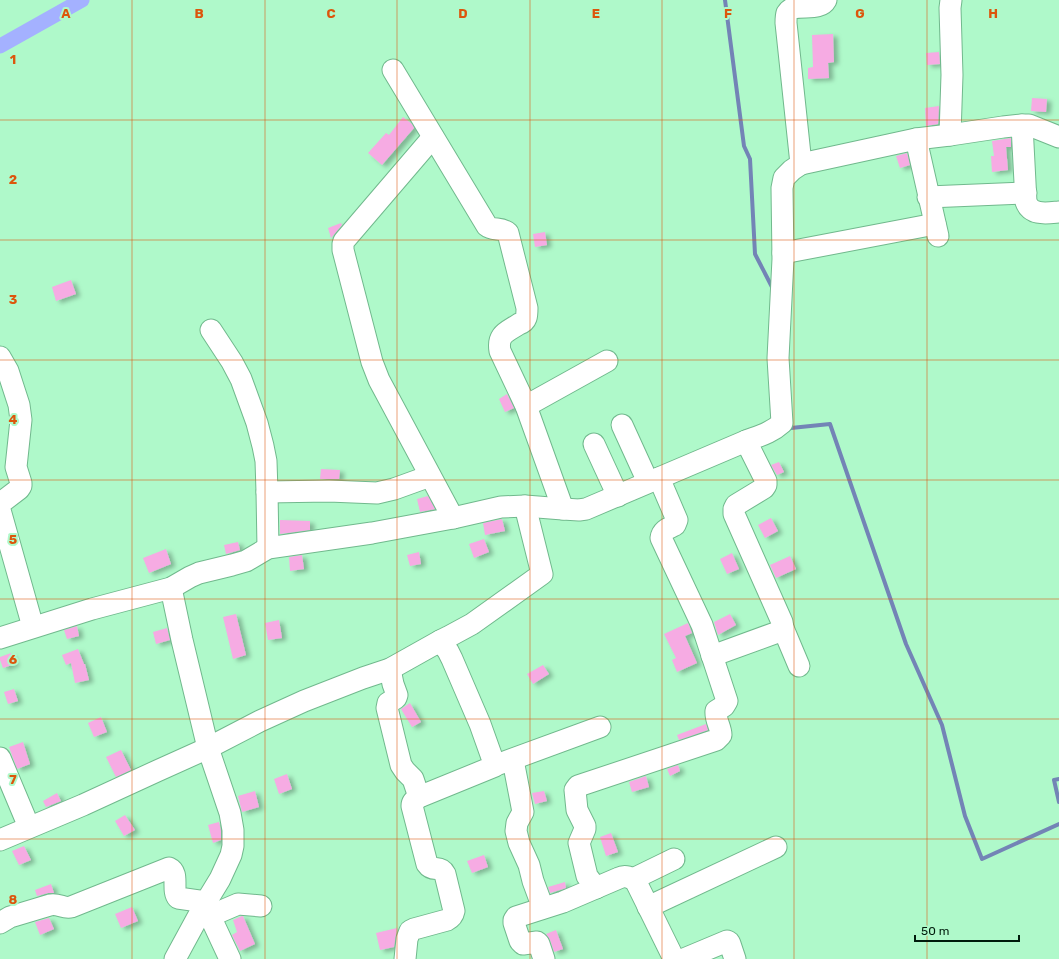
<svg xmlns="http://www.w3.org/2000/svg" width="1059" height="959" viewBox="0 0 1059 959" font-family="Rubik,sans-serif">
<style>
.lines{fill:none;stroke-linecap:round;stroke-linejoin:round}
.stream{stroke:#7384b6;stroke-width:4}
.canal{stroke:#a4b1ff;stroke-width:15}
.building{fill:#f6abe3;filter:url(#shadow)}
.minor-casing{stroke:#71b98d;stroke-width:23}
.minor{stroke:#fff;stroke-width:21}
.grid{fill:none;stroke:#dc560c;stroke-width:1;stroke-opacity:0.55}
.grid-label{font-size:13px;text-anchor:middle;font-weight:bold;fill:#dc560c;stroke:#aff9ca;stroke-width:4;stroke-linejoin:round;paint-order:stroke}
</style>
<defs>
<filter id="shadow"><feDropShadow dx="4.5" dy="2.5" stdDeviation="2" flood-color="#0004"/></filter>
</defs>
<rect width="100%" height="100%" fill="#aff9ca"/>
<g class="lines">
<g class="stream">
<path d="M725,0l19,146 6,13 5,95 17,33v2"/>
<path d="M787,426l4,2 39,-4 76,220 36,81 23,91 17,43 77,-35"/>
<path d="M1059,779l-5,1 5,22"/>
</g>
<path class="canal" d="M0,46l82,-46"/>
</g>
<g class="building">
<path d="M833,34l1,28 -6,1 1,15 -21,1v-11l5,-1 -1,-32z"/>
<path d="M939,52l1,12 -13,1 -1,-12z"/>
<path d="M1032,98l15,1 -1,13 -15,-1z"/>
<path d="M939,106l-1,18 -12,2 -1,-18z"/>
<path d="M403,117l9,7 2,4 -32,37 -14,-12 18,-20 3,2z"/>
<path d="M1011,138v9h-5l2,23 -16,2 -1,-16h3l-2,-15z"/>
<path d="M907,153l3,12 -10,3 -4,-12z"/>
<path d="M341,223l1,2 -11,13 -3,-10z"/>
<path d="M545,232l2,13 -12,2 -2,-13z"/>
<path d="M71,280l5,14 -20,7 -4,-14z"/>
<path d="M507,394l7,14 -9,4 -6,-13z"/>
<path d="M779,462l5,10 -7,3 -6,-10z"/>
<path d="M321,469l19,1 -1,9h-19z"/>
<path d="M428,496l7,13 -15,3 -3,-13z"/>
<path d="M771,518l7,13 -13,7 -7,-13z"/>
<path d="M502,519l3,12 -20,4 -2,-12z"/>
<path d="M280,520l30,1v9l-30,4z"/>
<path d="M484,539l5,13 -15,6 -5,-14z"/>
<path d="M238,542l2,8 -14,4 -2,-9z"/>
<path d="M166,549l5,15 -22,9 -6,-15z"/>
<path d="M419,552l2,12 -11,2 -3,-11z"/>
<path d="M732,553l7,16 -12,5 -7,-15z"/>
<path d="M302,555l2,14 -14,2 -1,-14z"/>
<path d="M790,556l6,13 -20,9 -6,-13z"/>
<path d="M236,614l10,41 -13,4 -10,-42z"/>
<path d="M730,614l6,11 -18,10 -4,-13z"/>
<path d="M279,620l3,18 -14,2 -3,-17z"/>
<path d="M688,623l4,10 -7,3 12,27 -20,9 -5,-12 4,-2 -12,-24z"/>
<path d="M77,626l2,10 -12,3 -3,-9z"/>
<path d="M167,628l3,12 -14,4 -3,-12z"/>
<path d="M78,649l6,15h1l4,16 -14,3 -4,-20 -5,2 -4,-10z"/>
<path d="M11,653l4,11 -12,4 -3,-8v-3z"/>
<path d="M543,665l6,9 -16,10 -6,-10z"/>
<path d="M14,689l4,12 -10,3 -4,-12z"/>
<path d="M410,703l11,19 -9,5 -11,-18z"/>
<path d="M101,717l6,15 -13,5 -6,-14z"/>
<path d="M706,724l2,6 -29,10 -2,-5z"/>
<path d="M23,742l7,22 -13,5 -8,-22z"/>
<path d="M121,750l10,20 -15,7 -10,-20z"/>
<path d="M678,765l2,6 -10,5 -3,-7z"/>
<path d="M287,774l5,15 -13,5 -5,-15z"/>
<path d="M646,776l3,11 -17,5 -3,-10z"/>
<path d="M255,791l4,16 -17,5 -4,-16z"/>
<path d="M544,791l3,10 -12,3 -3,-11z"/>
<path d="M57,793l4,8 -15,6 -3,-6z"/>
<path d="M125,815l10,15 -11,6 -9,-15z"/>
<path d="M219,822l2,9v9l-8,3 -5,-18z"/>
<path d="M611,833l7,19 -12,4 -6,-19z"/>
<path d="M24,846l7,14 -12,5 -7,-14z"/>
<path d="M484,855l4,12 -16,6 -5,-12z"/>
<path d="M565,882l1,6 -16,5 -2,-6z"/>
<path d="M51,884l3,9h-6l-11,3 -2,-6z"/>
<path d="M132,907l6,14 -17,7 -6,-14z"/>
<path d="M242,916h1l12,28 -15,7 -8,-16 5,-3 -4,-12z"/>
<path d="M49,918l5,11 -14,6 -5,-13z"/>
<path d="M397,928l-3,19 -14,3 -4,-17z"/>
<path d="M556,930l7,19 -9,3 -4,-12 -4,-6z"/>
</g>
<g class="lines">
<defs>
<g id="minor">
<path d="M393,70l94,156c6,5 15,1 21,7l19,75c0,3 0,7 -1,10 -1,3 -4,5 -7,6 -12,8 -22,10 -19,27l26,55 37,103"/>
<path d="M1022,125h7l30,12"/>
<path d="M950,135l2,-60 -2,-67 1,-8"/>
<path d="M433,137l-89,104 -1,3v6l29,112 7,18 74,138"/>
<path d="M916,139l22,97"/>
<path d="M801,164l115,-25 34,-4 53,-8 19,-2 4,77c5,14 21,11 33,10"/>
<path d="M928,197l98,-4"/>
<path d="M783,253l152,-29"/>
<path d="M211,330l21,32 9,17 16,44 6,23 3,15 1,31 1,56"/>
<path d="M0,357l8,14 11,34 2,15 -5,47 5,16v3l-2,3 -17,13 -2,3v5l33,117"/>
<path d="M526,406l81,-45"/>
<path d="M622,425l26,57"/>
<path d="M594,444l24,52"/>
<path d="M267,492l62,-1 48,2 17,-4 36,-13"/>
<path d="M171,588l11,52 26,108 22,65 3,17v16l-2,9 -11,24 -14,23 -31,57"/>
<path d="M783,628l16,38"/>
<path d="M0,638l92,-29 79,-21 19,-11 9,-4 33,-8 14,-4 22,-13 104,-15 81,-15 48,-11 24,-1 38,3 16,1 7,-1 160,-68c13,-5 25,-8 36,-18l-4,-65 5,-99 -1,-71 2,-10 8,-8 9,-6 -15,-141c0,-3 0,-7 1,-10 7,-12 32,0 39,-13"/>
<path d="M440,641l8,-4 24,-13 70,-50 -17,-68"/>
<path d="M712,656l66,-24 3,-1 2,-3 -1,-6 -48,-108v-5l2,-4 28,-17 2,-3v-4l-20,-40"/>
<path d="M390,669l3,15 4,11 -1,3 -8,5 -1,5 14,57 4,6 8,8 6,18"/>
<path d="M0,758l29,69"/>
<path d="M513,760l10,52 -6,11 -1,8 3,12 10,22 4,16 10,27"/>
<path d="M499,764l101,-37"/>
<path d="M0,840l83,-35 74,-34 51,-23 52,-27 44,-20 59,-23 27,-9 50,-28 8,10 4,8 28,65 15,42 -76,31c-4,3 -7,4 -7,9l15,58c6,9 13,0 18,10l9,37c-1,5 -3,7 -7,9l-33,9 -4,2 -3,8 -2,20"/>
<path d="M633,879l41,-20"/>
<path d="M596,888l-9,-12 -7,-29 -1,-4 6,-14v-3l-8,-16 -2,-20 3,-4 138,-46 5,-5c0,-8 -6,-15 -5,-24l8,-5 3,-5 -25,-76 -41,-87c1,-8 8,-10 14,-13l2,-5 -18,-42"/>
<path d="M648,907l128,-60"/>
<path d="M210,916l28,-12 23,2"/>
<path d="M0,923l10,-6 40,-12c8,-2 14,4 21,2l98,-39c11,5 2,22 9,30l28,4 4,14 20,43"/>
<path d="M544,959l-5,-15 -2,-2 -14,2 -3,-3 -6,-18v-3l2,-3 47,-15 56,-24c6,-3 12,-1 17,4l36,73 4,4"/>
<path d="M684,959l43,-18 2,1 1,2 5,15"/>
</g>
</defs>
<use href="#minor" class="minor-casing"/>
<use href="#minor" class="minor"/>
</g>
<path class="grid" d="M132,0v959M265,0v959M397,0v959M530,0v959M662,0v959M794,0v959M927,0v959M0,120h1059M0,240h1059M0,360h1059M0,480h1059M0,599h1059M0,719h1059M0,839h1059"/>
<g class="grid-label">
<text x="66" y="18">A</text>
<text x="199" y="18">B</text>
<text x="331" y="18">C</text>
<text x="463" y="18">D</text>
<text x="596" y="18">E</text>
<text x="728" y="18">F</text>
<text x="860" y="18">G</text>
<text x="993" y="18">H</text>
<text x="13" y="64">1</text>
<text x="13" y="184">2</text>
<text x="13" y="304">3</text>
<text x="13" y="424">4</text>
<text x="13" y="544">5</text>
<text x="13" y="664">6</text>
<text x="13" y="784">7</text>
<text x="13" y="904">8</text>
</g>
<path d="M915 935v6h104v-6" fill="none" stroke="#001b0c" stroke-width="2"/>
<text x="921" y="935" font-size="12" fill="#001b0c" stroke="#aff9ca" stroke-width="3" paint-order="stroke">50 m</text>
</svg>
